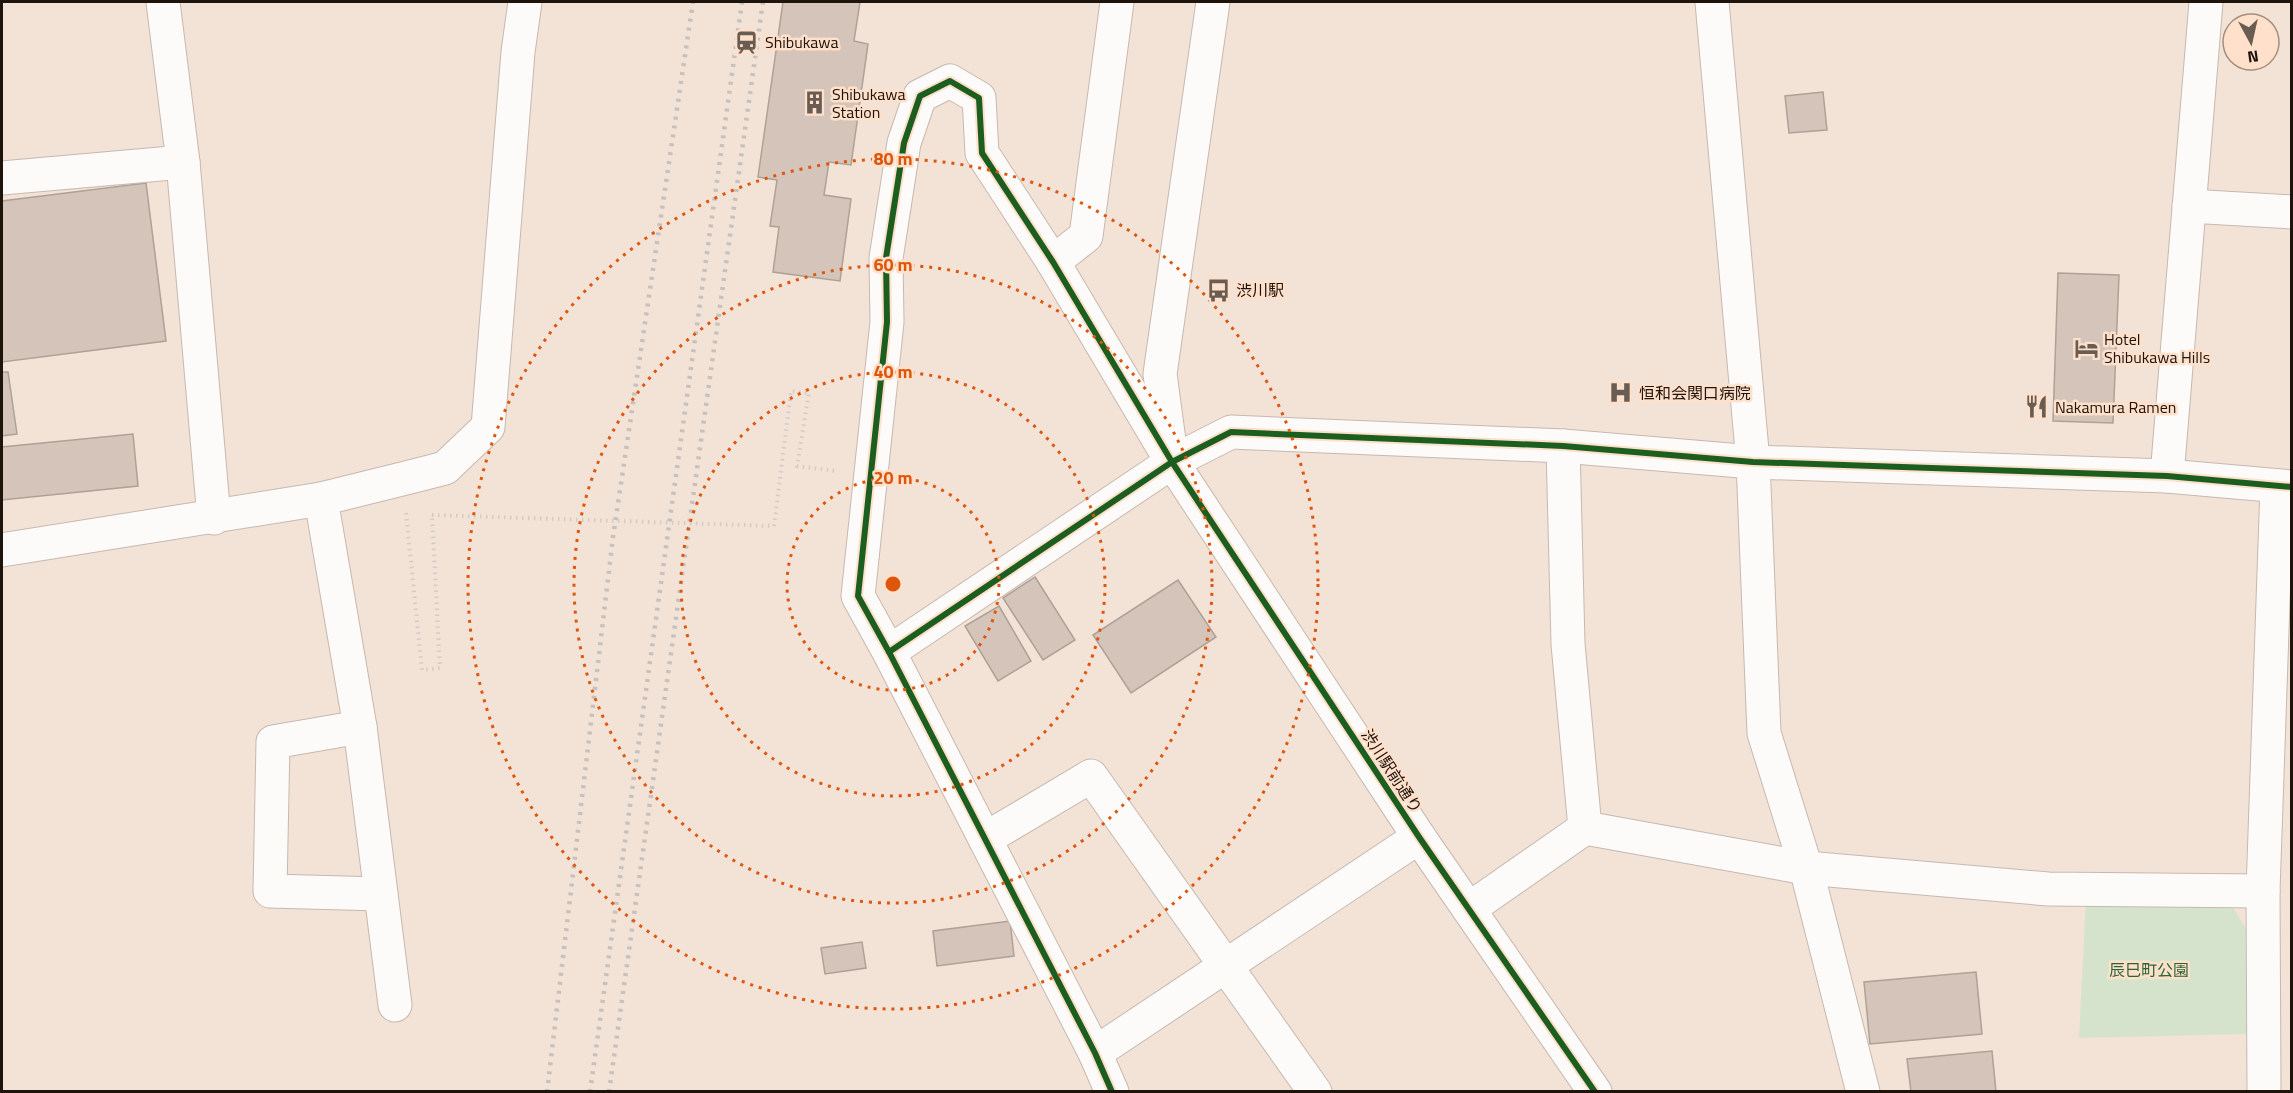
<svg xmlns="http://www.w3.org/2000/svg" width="2293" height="1093" viewBox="0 0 2293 1093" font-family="'Titillium Web','Noto Sans JP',sans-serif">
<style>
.green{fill:#d5e3cc}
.building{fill:#d5c4ba;stroke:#aea198;stroke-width:1.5}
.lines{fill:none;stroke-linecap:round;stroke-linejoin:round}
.minor-casing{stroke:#c6b9b0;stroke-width:35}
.path{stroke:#d1ccc8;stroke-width:4;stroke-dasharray:1.5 4.5;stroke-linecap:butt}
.minor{stroke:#fdfbf9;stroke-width:33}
.rail{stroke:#c5c1be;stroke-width:4.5;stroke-dasharray:3 6;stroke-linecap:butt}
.path-bridge{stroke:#d1ccc8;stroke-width:4;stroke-dasharray:1.5 4.5;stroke-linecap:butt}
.cycleway-casing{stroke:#ffe0ca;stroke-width:10}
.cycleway{stroke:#1b5e20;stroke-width:6}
.ring{fill:none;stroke:#de560c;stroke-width:3;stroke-dasharray:3 6}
.labels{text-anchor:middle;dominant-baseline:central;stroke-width:5;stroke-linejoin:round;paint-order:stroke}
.poi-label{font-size:16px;fill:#1e140c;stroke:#ffe0ca;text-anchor:start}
.street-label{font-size:16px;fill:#1e140c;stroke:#ffe0ca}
.park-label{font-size:16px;fill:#286539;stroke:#ffe0ca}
.centre{fill:#de560c;stroke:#ffe0ca;stroke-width:3}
.ring-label{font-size:18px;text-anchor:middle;font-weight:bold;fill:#de560c;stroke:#ffe0ca;stroke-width:5;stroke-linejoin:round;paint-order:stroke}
</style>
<rect width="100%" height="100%" fill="#f3e2d6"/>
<path class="green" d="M2086,900l146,6 15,24v104l-168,4z"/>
<g class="building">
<path d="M783,2h77l-6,39 14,3 -17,121 -22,-3 -5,33 27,4 -11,82 -67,-9 6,-45 -9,-1 7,-46 -19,-3z"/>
<path d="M1823,92l4,38 -38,3 -4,-37z"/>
<path d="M146,183l20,158 -164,21v-161z"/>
<path d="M2058,273l61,2 -6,148 -60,-2z"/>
<path d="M2,372h6l9,62 -15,2z"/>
<path d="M133,434l5,52 -136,14v-53z"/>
<path d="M1035,577l40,63 -32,20 -40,-62z"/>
<path d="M1178,580l38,57 -85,56 -38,-58z"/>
<path d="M999,606l32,55 -33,20 -33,-55z"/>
<path d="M1010,921l4,35 -77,10 -4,-35z"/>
<path d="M862,942l4,26 -41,6 -4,-26z"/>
<path d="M1976,972l6,62 -112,10 -6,-62z"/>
<path d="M1992,1051l4,41h-85l-4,-33z"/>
</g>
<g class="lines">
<defs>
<g id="minor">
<path d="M163,2l20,160 31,356"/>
<path d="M1712,2l41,460 11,271 42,135 57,224"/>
<path d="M2,178l181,-16"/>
<path d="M2189,206l103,6"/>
<path d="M1053,262l33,-26 31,-234"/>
<path d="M1563,446l5,198 17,184 221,40 242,21 215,2"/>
<path d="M1170,448l-10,-74 53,-372"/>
<path d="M2167,476l39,-474"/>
<path d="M321,499l39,228 35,278"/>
<path d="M2,550l319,-51 81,-20 43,-11 43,-41 30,-375 7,-50"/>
<path d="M889,652l283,-190 59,-30 332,14 190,16 414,14 125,11"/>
<path d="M360,727l-87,15 -3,149 111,3"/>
<path d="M985,839l106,-63 224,316"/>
<path d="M1469,909l116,-81"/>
<path d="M1095,1053l324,-216"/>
<path d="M1112,1092l-17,-39 -206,-401 -31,-56 29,-274 -1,-64 18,-115 16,-47 30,-15 29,17 3,55 71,109 119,200 247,375 176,255"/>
<path d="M2264,1092l-1,-201 14,-405"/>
</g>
</defs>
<use href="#minor" class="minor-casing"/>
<g class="path">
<path d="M406,513l16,157 18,-2 -8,-153"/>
<path d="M774,526l17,-135 18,2 -12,73 40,5"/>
</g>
<use href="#minor" class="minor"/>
<g class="rail">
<path d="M547,1092l66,-555 80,-535"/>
<path d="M590,1092l152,-1090"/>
<path d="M609,1092l154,-1090"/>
</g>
<path class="path-bridge" d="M432,515l342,11"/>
<defs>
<g id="cycleway">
<path d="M889,652l283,-190 59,-30 332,14 190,16 414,14 125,11"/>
<path d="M1112,1092l-17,-39 -206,-401 -31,-56 29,-274 -1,-64 18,-115 16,-47 30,-15 29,17 3,55 71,109 119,200 247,375 176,255"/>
</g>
</defs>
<use href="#cycleway" class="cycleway-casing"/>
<use href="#cycleway" class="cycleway"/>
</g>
<g class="ring">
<circle cx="893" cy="584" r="106"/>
<circle cx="893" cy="584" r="212"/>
<circle cx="893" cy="584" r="319"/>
<circle cx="893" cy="584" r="425"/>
</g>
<defs>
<symbol id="station-bare" viewBox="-9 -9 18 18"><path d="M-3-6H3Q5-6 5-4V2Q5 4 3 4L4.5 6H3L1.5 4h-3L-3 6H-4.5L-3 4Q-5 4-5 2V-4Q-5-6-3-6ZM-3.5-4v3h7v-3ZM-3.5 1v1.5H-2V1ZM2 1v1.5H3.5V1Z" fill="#695c53" stroke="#ffe0ca" stroke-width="2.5" paint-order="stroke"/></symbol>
<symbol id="building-bare" viewBox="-9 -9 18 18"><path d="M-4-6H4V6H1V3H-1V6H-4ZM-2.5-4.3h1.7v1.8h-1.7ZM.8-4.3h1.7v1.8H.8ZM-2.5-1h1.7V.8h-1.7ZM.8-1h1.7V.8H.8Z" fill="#695c53" stroke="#ffe0ca" stroke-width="2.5" paint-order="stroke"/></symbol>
<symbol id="bus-bare" viewBox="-9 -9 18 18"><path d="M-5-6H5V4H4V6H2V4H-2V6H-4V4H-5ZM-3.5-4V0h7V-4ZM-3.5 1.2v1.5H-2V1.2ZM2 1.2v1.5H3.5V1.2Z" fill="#695c53" stroke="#ffe0ca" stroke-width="2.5" paint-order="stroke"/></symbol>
<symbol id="hotel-bare" viewBox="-9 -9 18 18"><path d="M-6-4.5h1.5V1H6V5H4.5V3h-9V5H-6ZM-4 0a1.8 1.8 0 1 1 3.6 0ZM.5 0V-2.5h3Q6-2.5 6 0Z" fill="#695c53" stroke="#ffe0ca" stroke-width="2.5" paint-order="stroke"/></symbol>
<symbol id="hospital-bare" viewBox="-9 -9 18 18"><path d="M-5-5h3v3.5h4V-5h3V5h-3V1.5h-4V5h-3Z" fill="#695c53" stroke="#ffe0ca" stroke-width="2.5" paint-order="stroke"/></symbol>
<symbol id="restaurant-bare" viewBox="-9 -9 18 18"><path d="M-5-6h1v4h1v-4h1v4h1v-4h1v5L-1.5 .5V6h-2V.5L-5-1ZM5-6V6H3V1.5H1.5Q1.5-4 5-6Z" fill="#695c53" stroke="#ffe0ca" stroke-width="2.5" paint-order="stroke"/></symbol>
</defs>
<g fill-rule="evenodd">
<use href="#station-bare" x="730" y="26" width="33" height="33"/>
<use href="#building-bare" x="798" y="86" width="33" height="33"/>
<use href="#bus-bare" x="1202" y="274" width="33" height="33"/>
<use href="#hotel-bare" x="2070" y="332" width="33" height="33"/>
<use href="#hospital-bare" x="1604" y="376" width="33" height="33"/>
<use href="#restaurant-bare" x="2020" y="390" width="33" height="33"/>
</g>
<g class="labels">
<g class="poi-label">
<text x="765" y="42">Shibukawa</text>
<text x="832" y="94">Shibukawa<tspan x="832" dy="18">Station</tspan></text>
<text x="1236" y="290">渋川駅</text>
<text x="2104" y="339">Hotel<tspan x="2104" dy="18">Shibukawa Hills</tspan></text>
<text x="1639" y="393">恒和会関口病院</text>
<text x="2055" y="407">Nakamura Ramen</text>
</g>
<g class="street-label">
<text transform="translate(1392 771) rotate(57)">渋川駅前通り</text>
</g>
<g class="park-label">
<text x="2149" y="970">辰巳町公園</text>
</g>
</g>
<circle cx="893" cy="584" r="9" class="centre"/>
<g class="ring-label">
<text x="893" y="165">80 m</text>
<text x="893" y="271">60 m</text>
<text x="893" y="378">40 m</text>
<text x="893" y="484">20 m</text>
</g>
<rect width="2293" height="1093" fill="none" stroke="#1e140c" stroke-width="6"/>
<g transform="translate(2251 42) rotate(172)"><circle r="28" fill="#ffe0ca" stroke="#a58e7e" stroke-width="1.5"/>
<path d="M0-4.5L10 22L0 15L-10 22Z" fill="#695c53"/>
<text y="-9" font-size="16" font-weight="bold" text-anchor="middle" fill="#1e140c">N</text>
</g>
</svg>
